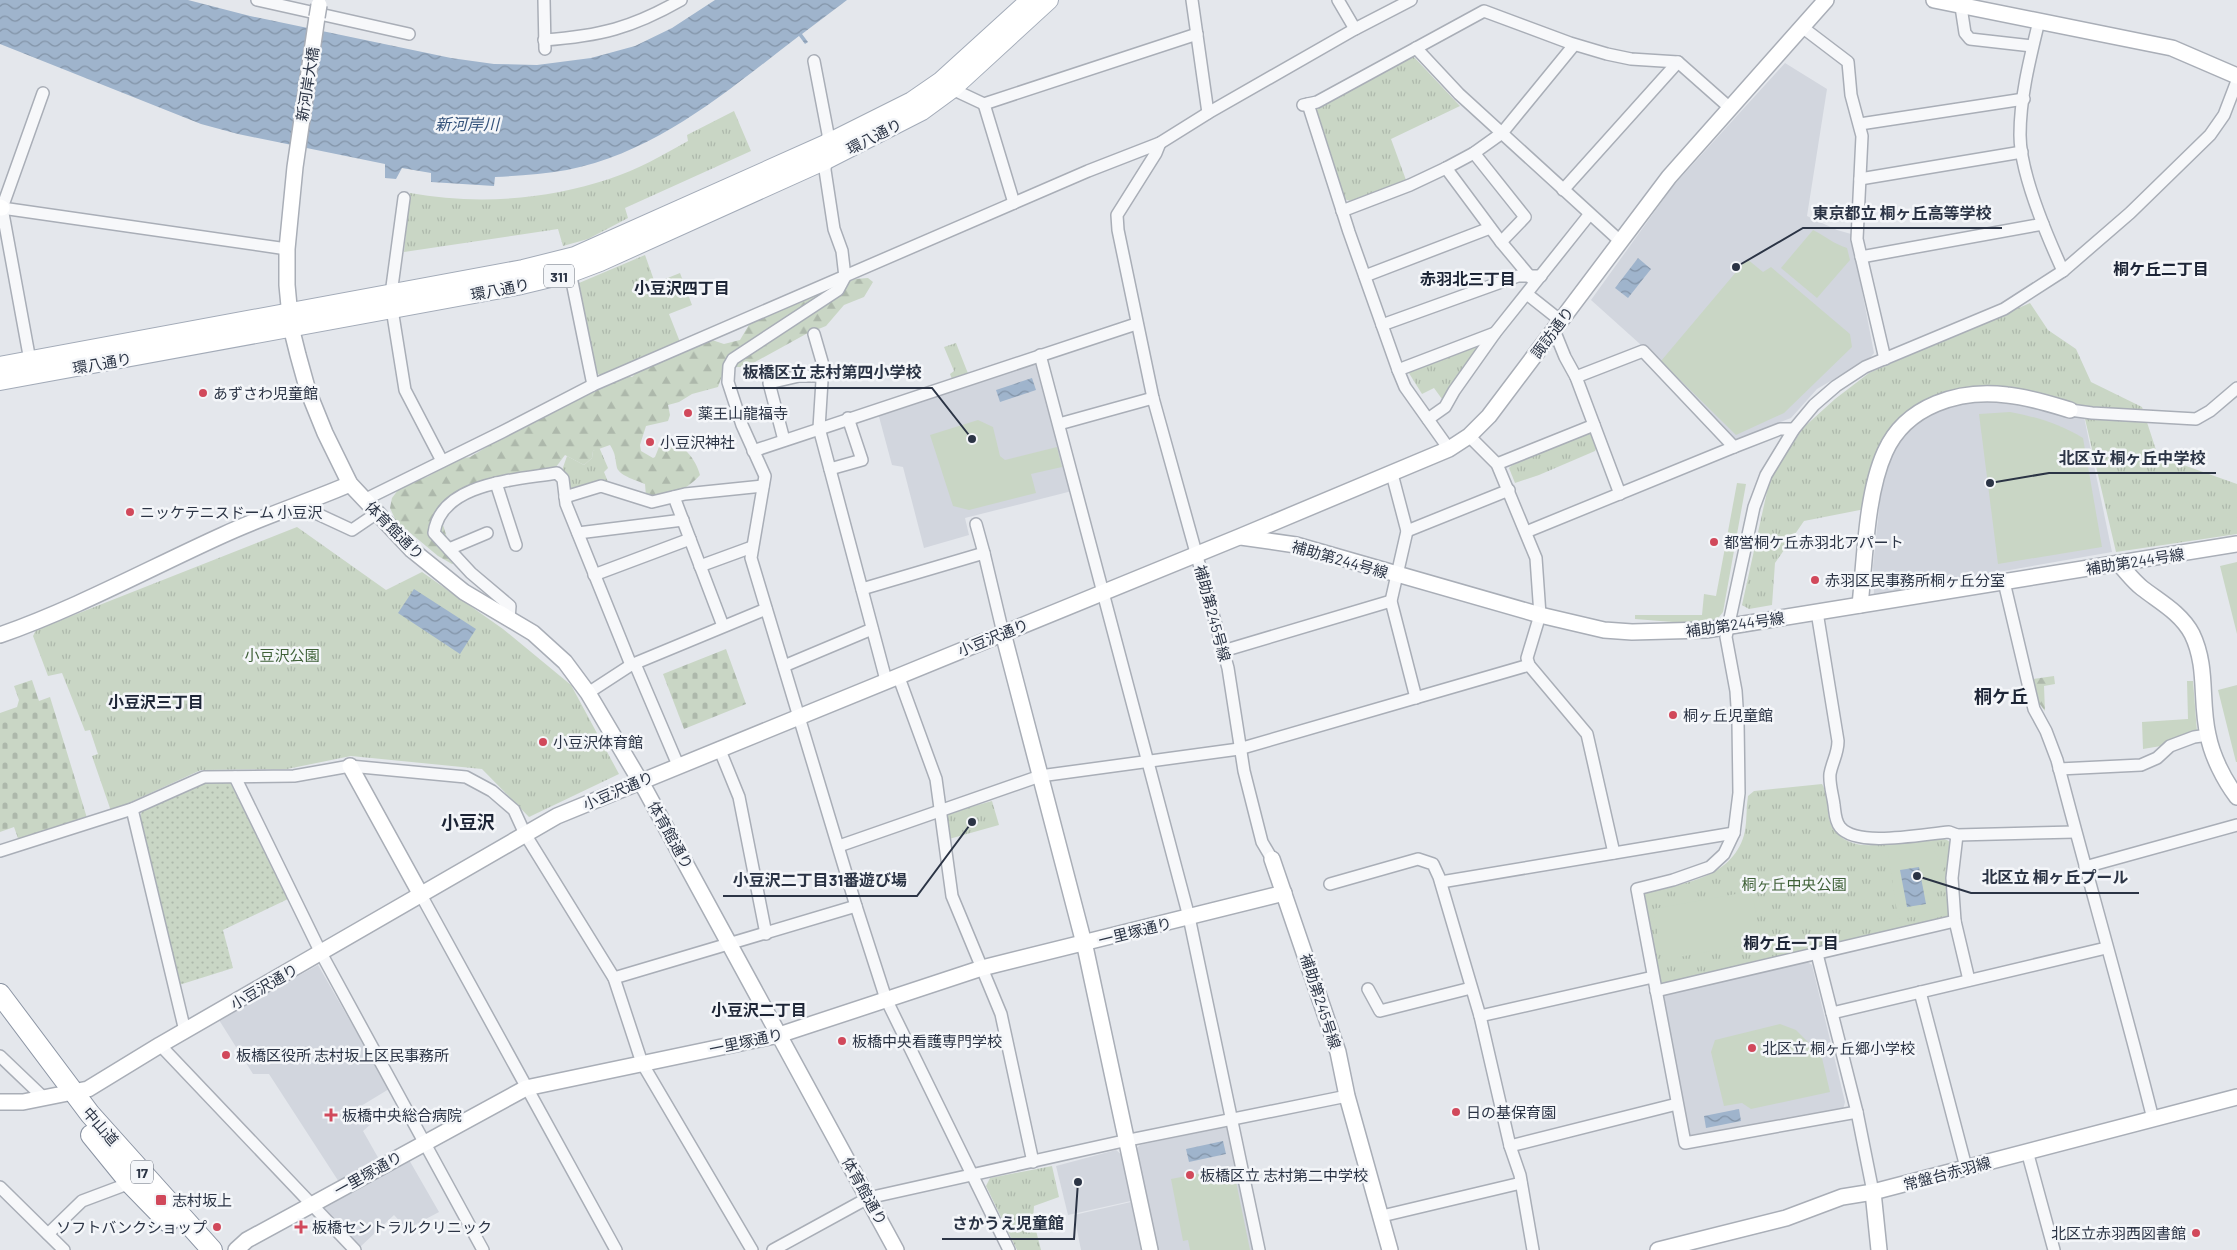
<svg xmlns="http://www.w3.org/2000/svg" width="2237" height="1250" viewBox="0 0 2237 1250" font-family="Barlow,'Noto Sans JP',sans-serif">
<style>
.built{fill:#d2d6de}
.grass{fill:url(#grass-dots)}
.forest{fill:url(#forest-firs)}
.cemetery{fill:url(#cemetery-stones)}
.park{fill:url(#park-tufts)}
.garden{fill:#c9d6c5}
.water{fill:url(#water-waves)}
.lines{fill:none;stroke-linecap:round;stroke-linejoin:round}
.street-casing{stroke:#a9aeb7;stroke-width:14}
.secondary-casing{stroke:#a9aeb7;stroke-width:18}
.primary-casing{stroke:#a3abb8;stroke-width:20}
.highway-casing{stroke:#8b94a3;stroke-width:22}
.street{stroke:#f7f8fa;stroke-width:11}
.secondary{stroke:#fff;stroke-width:15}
.primary{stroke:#fff;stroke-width:18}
.highway{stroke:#fff;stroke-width:20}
.secondary-bridge-casing{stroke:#a9aeb7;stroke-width:18;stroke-linecap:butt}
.secondary-bridge{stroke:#fff;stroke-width:15}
.poi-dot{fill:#d1495b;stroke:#f4f6f9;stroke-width:2}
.labels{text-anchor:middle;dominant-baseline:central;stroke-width:5;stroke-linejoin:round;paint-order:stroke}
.shield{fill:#f4f6f9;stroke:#676e7b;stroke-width:1}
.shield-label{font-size:14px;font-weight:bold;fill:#2b3445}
.street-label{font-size:15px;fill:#2b3445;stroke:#f4f6f9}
.poi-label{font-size:15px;fill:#2b3445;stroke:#f4f6f9;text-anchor:start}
.park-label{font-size:15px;fill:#3f6138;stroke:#f4f6f9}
.water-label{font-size:16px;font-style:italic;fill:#34527a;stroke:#f4f6f9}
.neighbourhood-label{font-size:16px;font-weight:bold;fill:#1d2536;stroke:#f4f6f9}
.quarter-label{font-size:18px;font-weight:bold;fill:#1d2536;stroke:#f4f6f9}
.leader{fill:none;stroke:#2b3445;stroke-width:2}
.callout-dot{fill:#2b3445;stroke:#f4f6f9;stroke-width:2}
.callout-label{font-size:16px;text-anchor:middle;font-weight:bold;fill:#2b3445;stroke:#f4f6f9;stroke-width:5;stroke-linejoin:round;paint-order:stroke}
</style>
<defs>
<pattern id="grass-dots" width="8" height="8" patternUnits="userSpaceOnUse" patternTransform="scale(1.25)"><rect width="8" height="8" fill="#c9d6c5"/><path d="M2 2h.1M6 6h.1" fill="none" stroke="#adb8ab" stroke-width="1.8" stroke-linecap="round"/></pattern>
<pattern id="forest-firs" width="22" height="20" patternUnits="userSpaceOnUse" patternTransform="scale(1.25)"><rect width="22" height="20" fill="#c9d6c5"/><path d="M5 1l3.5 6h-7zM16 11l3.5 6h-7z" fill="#adb8ab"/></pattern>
<pattern id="cemetery-stones" width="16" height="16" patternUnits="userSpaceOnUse" patternTransform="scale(1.25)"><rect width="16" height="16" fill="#c9d6c5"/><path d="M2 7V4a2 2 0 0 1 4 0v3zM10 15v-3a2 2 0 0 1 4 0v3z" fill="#adb8ab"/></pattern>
<pattern id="park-tufts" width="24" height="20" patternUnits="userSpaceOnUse" patternTransform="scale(1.25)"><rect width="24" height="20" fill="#c9d6c5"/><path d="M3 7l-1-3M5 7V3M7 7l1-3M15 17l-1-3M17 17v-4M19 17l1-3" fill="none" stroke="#adb8ab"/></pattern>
<pattern id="water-waves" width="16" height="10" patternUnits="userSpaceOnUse" patternTransform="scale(1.25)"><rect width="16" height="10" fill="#9fb4cc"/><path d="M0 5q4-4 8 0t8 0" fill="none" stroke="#8293a7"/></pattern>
</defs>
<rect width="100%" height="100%" fill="#e4e7ec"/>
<g class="built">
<path d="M1785,63l42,26 -20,127 30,14 14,4 23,119 -4,5 -53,31 -26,29 -56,22 -75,-78 -69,-62 82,-114z"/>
<path d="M1035,363l5,3 32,125 -107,27 4,17 -45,13 -21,-81 -11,-2 -14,-52z"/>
<path d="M2003,400l81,17 28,135 -238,42 -1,-28 7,-66 6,-34 12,-29 17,-15 21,-12 33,-7z"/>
<path d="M1806,961l6,4 33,137 -2,8 -155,28 -26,-144z"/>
<path d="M318,965l71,124 -28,17 10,18 -8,7 17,30 28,-3 31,54 -32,17 -13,-14 -35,33 -34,-36v-7l14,-23 -70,-108h-16l-34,-54z"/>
<path d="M1225,1127l3,2 27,121h-97l-7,-28 -15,4 6,24h-61l-7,-35 57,-13 4,18 15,-3 -14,-68 4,-4z"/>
<path d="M1116,1150l7,6 8,45 -63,14 -12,-49z"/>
</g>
<path class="grass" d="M205,782h25l58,117 -65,31 10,38 -54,17 -40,-165 3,-9z"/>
<g class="forest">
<path d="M868,278l5,4 -9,15 -20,8 -18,21 -20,8 -60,33h-21l-7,20 -26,7 -13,8 -11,3 2,10 -2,6 -22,5 -6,19 1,6 12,7 2,-1 6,-15 4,-3c17,3 31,20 35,36 -12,14 -34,25 -54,21l-1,-12c-7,-3 -25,-8 -28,-16 -2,-9 -1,-14 -7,-23l-17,6 -1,7 -8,7 -19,-10 -12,16 -69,9 -40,24 -1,21 12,38 -3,1 -14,-8 -42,-35 -6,-13 2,-10 6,-8 19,-11 10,-2 31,-18 12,-2 43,-26 42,-20 7,-6 17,-8h6l5,-7 37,-16v2l5,1 10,-10 44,-15 7,-7 16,-6 15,5 16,-4 13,-22 56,-23 19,-2 27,-14z"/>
<path d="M2054,676l1,8 -11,2 1,25 -6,-8 -6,-24z"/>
</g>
<g class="cemetery">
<path d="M726,649l20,55 -62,25 -21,-55z"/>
<path d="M32,680l7,21 11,-4 37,121 -68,23 -5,-14 -14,5v-119l17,-6 2,-7 -5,-14z"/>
</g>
<g class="park">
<path d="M1413,56l47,50 -69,33 15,41 -56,21 -6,-2 -29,-90z"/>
<path d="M734,111l17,40 -126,57 3,10 -40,21 -25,7 -5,-17 -154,23 6,-59c66,12 136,7 199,-14 28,-9 54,-24 79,-38l-1,-6z"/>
<path d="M645,255l10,28 25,-10 12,32 -23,9 11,28 -78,34 -6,-3 -17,-90z"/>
<path d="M2030,303l18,27 28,19 15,33 51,25 16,49 79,28v50l-121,18 -34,-146c-55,-15 -128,-34 -175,8 -6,5 -13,10 -17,15 -15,24 -20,53 -25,80l-61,12 -29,42 -3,42 -23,4 -7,-4 28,-127 33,-50 32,-29 34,-26z"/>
<path d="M956,343l13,33 -16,6 -3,-8 4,-3 -10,-24z"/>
<path d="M1475,345l2,3 -35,51 -8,-11 -12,6 -15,-24z"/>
<path d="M1589,431l4,2 4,14 -2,4 -56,24 -24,8 -6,-15 2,-2z"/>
<path d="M599,447l9,21 -4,4 7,17 -46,8 -5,-21 7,-20 17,9 8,-7 1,-7z"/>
<path d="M297,527l89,63 36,-18 81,57 68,56 48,89 -90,43 -47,-48 -131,-13 -64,13 -86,1 -90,41 -19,-55 6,-2 -8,-24 -5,1 -23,-58 -14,3 -15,-40 3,-6z"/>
<path d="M1822,784c8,13 3,31 11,44 25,40 96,-5 118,15l-2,74 -283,67 -5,-1 -18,-87 3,-4c38,-8 89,-15 99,-61 2,-11 1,-23 3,-35l6,-5z"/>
<path d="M992,801l7,24 -50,14 -3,-21 3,-5z"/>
<path d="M1052,1166l7,31 -25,9 -1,13 8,31h-24l-31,-64 4,-8z"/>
</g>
<g class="garden">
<path d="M1813,230c12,6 21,14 34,18l3,12 -33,38 -36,-30z"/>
<path d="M1747,259l16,13 8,-5 79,67 2,13 -68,66 -48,22 -75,-74z"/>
<path d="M2010,412c27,5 49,12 73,26l19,109 -104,17 -19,-150z"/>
<path d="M978,420l15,7 7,29 5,4 52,-13 5,20 -31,7 5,19 -67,17 -16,-4 -23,-71z"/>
<path d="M1737,483l9,1 -23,128 -7,9 -42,5 -1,-4 -38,-3v-4h67l2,-21 12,2z"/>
<path d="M2237,562v72l-17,-68z"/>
<path d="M2187,681h6l4,51 -36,14 -18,3 -1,-27 46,-3z"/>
<path d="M2237,685v77h-1l-18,-72z"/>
<path d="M1923,841l3,10h8l8,12 2,26 -11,1 3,23 -38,6 -11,-74z"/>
<path d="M1752,891l9,51 -98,18 -10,-51z"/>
<path d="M1780,1024l16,6 16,16 7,-1 11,47 -79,17 -9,-6 -18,3 -13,-54 4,-12z"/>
<path d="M1233,1167l17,83h-60l-2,-10 -5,1 -12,-62z"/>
</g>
<g class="water">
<path d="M0,0h188l62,16 201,42 43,6 43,1 54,-7 44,-12 37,-18 43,-28h132l-45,34 6,8 -3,2 -6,-8c-72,55 -141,116 -232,134 -24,4 -48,6 -72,7l-1,9 -63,-4v-9l-29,-5 -6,11 -11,-1v-14l-147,-30 -37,-10 -201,-80z"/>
<path d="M1638,258l13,11 -23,29 -13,-10z"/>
<path d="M1032,378l4,12 -36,12 -4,-12z"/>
<path d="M414,589l62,40 -16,25 -62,-41z"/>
<path d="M1919,867l7,37 -19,3 -7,-37z"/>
<path d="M1739,1109l2,12 -35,7 -2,-12z"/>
<path d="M1223,1141l3,13 -37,8 -3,-13z"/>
</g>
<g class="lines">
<defs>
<g id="street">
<path d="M257,0l152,34"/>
<path d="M544,0l1,49"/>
<path d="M1192,0l16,113"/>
<path d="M1338,0l17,29"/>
<path d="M1961,7l4,26 5,6 62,7"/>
<path d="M2039,21c-9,37 -19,76 -19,114 0,38 27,101 43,136"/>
<path d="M1802,27l46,35 3,33 11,41 -5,103 28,120"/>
<path d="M544,40c56,-4 88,-12 137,-40"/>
<path d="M1416,48l43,46 161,147"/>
<path d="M814,61l14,73 -3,36 9,59 8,22 3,26 -7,13 -105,69 -4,7 -1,16 14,43 23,51 -14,82 105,348 30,93 123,251"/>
<path d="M952,89l32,15 213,-70"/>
<path d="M984,104l30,99"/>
<path d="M1308,104l41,128 49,138 7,17 44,62"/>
<path d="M1303,105l14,-3 167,-91 86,32 37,11 24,5 47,3 52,46"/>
<path d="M1860,124l164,-25"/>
<path d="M1160,143l-4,10 -39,62 1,15 35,168 75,270 16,103 18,71 10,17"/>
<path d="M1474,153l51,64 -24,25"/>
<path d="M1446,168l55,74 31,37"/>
<path d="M1860,179l162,-27"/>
<path d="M1563,190l115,-128"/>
<path d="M2,208l285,41"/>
<path d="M1342,211l68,-26 36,-17 28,-15 28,-20 72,-88"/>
<path d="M1861,257l182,-33"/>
<path d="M569,267l24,118"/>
<path d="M1365,276l125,-48"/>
<path d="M391,294l13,-96"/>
<path d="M1527,294l34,27"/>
<path d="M392,309l13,81 37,71"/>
<path d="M1382,325l136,-49h23"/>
<path d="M1554,330l11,27 11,20 44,117"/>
<path d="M814,334l9,31 -4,63 67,252"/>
<path d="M1040,355l149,562 70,333"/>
<path d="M31,366l-29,-158 41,-115"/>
<path d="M1398,370l97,-37"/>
<path d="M1576,377l67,-26 91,96"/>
<path d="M2070,410l22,3 104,6 14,-8 27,-23"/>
<path d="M1428,419l17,-12 9,-16 41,-58 94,-118"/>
<path d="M1059,424l94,-26"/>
<path d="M1469,436l28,28 39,94 4,57 -13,43 2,7 58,69 27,119"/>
<path d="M784,440l-15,-57 30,-7h23"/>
<path d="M753,451l383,-127"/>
<path d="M1497,464l97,-39"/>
<path d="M830,469l32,-9 -14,-42"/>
<path d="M1392,474l15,57 -16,70 25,97"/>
<path d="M496,483l20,62"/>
<path d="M565,497l36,-11 51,16 33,-8 78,-8"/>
<path d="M674,497l49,129"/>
<path d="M364,500l138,-68 91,-47 495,-214 72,-28 48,-30 147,-84 56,-29"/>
<path d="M298,505l54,25 25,-17"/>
<path d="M976,524l8,29"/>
<path d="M1407,531l102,-41"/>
<path d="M1526,532l208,-85 46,-18h14"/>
<path d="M578,533l105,-13"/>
<path d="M449,549l38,-16"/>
<path d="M700,566l52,-19"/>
<path d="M594,575l96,-36"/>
<path d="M2004,582l30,127 12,22 11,29c31,120 66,239 96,359"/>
<path d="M862,589l122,-36 19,80"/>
<path d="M1817,612l21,129c0,13 -6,21 -8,33 -1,10 3,22 4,31 1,7 1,16 6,22 17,21 83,7 109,5l8,3 118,-3"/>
<path d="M509,619l1,-13 -39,-33 -37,-40c7,-51 83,-53 123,-60l6,6 3,25 65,161"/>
<path d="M1223,651l168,-50"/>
<path d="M635,664l43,101"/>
<path d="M784,666l88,-37"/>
<path d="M898,675l38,104 16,117 49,118 32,148"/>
<path d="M588,693l43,-28 135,-56"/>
<path d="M719,748l20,49 27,137"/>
<path d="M2059,769l82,-4 16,-7 13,-12 24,-9 14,-2"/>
<path d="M235,777l86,176 162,297"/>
<path d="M132,809l53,222"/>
<path d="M1957,835l-5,43 3,43 14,59"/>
<path d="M839,846l201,-70 199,-27 290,-84"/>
<path d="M0,851l132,-42 72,-32 90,-1 56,-10 116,11 26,14 22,19 11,24 89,144 28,85 110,187"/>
<path d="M2085,867l152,-42"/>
<path d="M1441,882l293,-49"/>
<path d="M1330,884l88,-25 15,5 6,13 41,139 30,130 10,29 13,75"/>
<path d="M421,895l195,355"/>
<path d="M1817,954l40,158 16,80"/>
<path d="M614,978l242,-72"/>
<path d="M1368,989l12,22 91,-23"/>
<path d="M1656,991l299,-70"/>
<path d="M1920,992l46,175"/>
<path d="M1832,1013l274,-65"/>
<path d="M1480,1016l173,-39"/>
<path d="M160,1045l195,205"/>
<path d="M0,1056l44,42"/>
<path d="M1857,1112l-172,31 -48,-254 36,-9 37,-13 14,-13 10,-21 5,-40 -1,-71 -2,-31 -10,-54 28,-130 12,-32 28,-46 20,-24 22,-19 29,-19 139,-58 59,-38 67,-58 80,-78 14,-20 13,-34"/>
<path d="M1510,1146l167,-42"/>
<path d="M2027,1151l27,99"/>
<path d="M0,1187l64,63"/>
<path d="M1382,1216l139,-33"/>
<path d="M48,1234l34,-33 48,-18"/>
<path d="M773,1250l95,-52 251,-56 228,-46"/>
</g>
<g id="secondary">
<path d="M1934,0l238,48 65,28"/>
<path d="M317,17l-22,150 -8,82v36l4,42 7,28 10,36 17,42 25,51 62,66 52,42 69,41 32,29 23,31 58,98 250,459"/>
<path d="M0,207l2,1"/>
<path d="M1241,537l55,8 244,70 64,15 28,2 74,-2 531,-86"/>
<path d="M2118,563c8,8 15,18 24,25 18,14 39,25 50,46 16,33 8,67 16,101 4,21 16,45 29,62"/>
<path d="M1860,605c5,-46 6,-111 25,-153 21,-47 75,-63 122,-57 22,2 43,9 63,15"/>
<path d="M1003,633l83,318 64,299"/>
<path d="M0,635c77,-27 148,-66 223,-100 41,-19 85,-33 127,-51"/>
<path d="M350,766l71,129"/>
<path d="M1272,859l66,193 9,44 43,154"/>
<path d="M0,1102h23l65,-13 72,-44 397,-229 682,-279 210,-88 20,-13 20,-20 180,-239 157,-177"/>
<path d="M1873,1192l6,58"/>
<path d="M236,1250l11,-10 279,-152 253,-53 203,-67 302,-75"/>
<path d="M1658,1250l128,-32 56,-21 31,-5 364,-95"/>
</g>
<g id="primary">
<path d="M0,366l523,-97 52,-13 253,-113 84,-42 29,-20 89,-81"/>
<path d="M0,381l517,-95 54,-13 29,-11 226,-102 96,-49 30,-22 97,-89"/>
</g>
<g id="highway">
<path d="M0,994l90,120 122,136"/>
<path d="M91,1135l39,48 38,39"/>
</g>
</defs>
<use href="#street" class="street-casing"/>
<use href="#secondary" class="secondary-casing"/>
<use href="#primary" class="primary-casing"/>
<use href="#highway" class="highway-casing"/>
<use href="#street" class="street"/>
<use href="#secondary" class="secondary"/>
<use href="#primary" class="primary"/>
<use href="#highway" class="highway"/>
<defs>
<path id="secondary-bridge" d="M317,17l2,-12"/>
</defs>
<use href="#secondary-bridge" class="secondary-bridge-casing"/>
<use href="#secondary-bridge" class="secondary-bridge"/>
</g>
<g class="poi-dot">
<circle cx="203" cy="393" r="5"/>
<circle cx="688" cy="413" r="5"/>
<circle cx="650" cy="442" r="5"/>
<circle cx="130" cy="512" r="5"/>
<circle cx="1714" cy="542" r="5"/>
<circle cx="1815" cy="580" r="5"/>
<circle cx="1673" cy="715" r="5"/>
<circle cx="543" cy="742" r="5"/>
<circle cx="842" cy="1041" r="5"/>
<circle cx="1752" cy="1048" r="5"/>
<circle cx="226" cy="1055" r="5"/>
<circle cx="1456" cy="1112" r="5"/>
<path d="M328.5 1107.5h5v5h5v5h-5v5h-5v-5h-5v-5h5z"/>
<circle cx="1190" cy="1175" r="5"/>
<rect x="155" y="1194" width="12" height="12" rx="2.5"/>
<circle cx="217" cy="1227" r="5"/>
<path d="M298.5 1219.5h5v5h5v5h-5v5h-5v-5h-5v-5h5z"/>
<circle cx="2196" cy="1233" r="5"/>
</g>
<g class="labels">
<g class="shield">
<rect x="544" y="264.5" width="30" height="23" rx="4"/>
<rect x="131" y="1160.5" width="22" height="23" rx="4"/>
</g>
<g class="shield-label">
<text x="559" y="276">311</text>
<text x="142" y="1172">17</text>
</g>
<g class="street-label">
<text transform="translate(307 84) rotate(-81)">新河岸大橋</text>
<text transform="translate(874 136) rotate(-27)">環八通り</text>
<text transform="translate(500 289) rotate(-11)">環八通り</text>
<text transform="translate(1552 332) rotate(-53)">諏訪通り</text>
<text transform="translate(102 363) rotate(-10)">環八通り</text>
<text transform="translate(395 530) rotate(45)">体育館通り</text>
<text transform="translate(1340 559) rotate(16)">補助第244号線</text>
<text transform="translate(2135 561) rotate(-9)">補助第244号線</text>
<text transform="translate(1213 613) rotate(75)">補助第245号線</text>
<text transform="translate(1735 624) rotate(-8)">補助第244号線</text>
<text transform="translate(993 637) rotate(-22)">小豆沢通り</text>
<text transform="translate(618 790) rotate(-23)">小豆沢通り</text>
<text transform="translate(671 835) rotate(61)">体育館通り</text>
<text transform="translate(1135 931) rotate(-14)">一里塚通り</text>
<text transform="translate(264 986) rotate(-30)">小豆沢通り</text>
<text transform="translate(1321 1001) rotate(72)">補助第245号線</text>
<text transform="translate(746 1041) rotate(-12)">一里塚通り</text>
<text transform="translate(101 1126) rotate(49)">中山道</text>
<text transform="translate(368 1173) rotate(-29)">一里塚通り</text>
<text transform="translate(1947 1173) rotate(-15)">常盤台赤羽線</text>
<text transform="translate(865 1191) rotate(61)">体育館通り</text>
</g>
<g class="poi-label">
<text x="213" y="393">あずさわ児童館</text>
<text x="698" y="413">薬王山龍福寺</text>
<text x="660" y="442">小豆沢神社</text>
<text x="140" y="512">ニッケテニスドーム 小豆沢</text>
<text x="1724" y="542">都営桐ケ丘赤羽北アパート</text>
<text x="1825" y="580">赤羽区民事務所桐ヶ丘分室</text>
<text x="1683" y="715">桐ヶ丘児童館</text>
<text x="553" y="742">小豆沢体育館</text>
<text x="852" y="1041">板橋中央看護専門学校</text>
<text x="1762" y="1048">北区立 桐ヶ丘郷小学校</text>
<text x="236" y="1055">板橋区役所 志村坂上区民事務所</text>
<text x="1466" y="1112">日の基保育園</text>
<text x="342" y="1115">板橋中央総合病院</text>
<text x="1200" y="1175">板橋区立 志村第二中学校</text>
<text x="172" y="1200">志村坂上</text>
<text x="207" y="1227" text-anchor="end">ソフトバンクショップ</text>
<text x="312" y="1227">板橋セントラルクリニック</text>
<text x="2186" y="1233" text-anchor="end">北区立赤羽西図書館</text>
</g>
<g class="park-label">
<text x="282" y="655">小豆沢公園</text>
<text x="1794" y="884">桐ヶ丘中央公園</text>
</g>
<g class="water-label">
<text x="467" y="123">新河岸川</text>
</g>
<g class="neighbourhood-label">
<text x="2161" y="268">桐ケ丘二丁目</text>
<text x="1468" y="278">赤羽北三丁目</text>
<text x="682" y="287">小豆沢四丁目</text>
<text x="156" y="701">小豆沢三丁目</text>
<text x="1791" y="942">桐ケ丘一丁目</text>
<text x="759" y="1009">小豆沢二丁目</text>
</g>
<g class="quarter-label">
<text x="2001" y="696">桐ケ丘</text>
<text x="468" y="822">小豆沢</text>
</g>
</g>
<path class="leader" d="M1736 267L1803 228H2002M972 439L932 388H732M1990 483L2049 473H2216M1917 876L1971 893H2139M972 822L917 896H723M1078 1182L1074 1239H942"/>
<g class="callout-dot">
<circle cx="1736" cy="267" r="5"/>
<circle cx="972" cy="439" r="5"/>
<circle cx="1990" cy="483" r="5"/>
<circle cx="1917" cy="876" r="5"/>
<circle cx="972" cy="822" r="5"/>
<circle cx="1078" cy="1182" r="5"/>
</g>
<g class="callout-label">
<text x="1902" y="219">東京都立 桐ヶ丘高等学校</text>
<text x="832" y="378">板橋区立 志村第四小学校</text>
<text x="2132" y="464">北区立 桐ヶ丘中学校</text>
<text x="2055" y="883">北区立 桐ヶ丘プール</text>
<text x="820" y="886">小豆沢二丁目31番遊び場</text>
<text x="1008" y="1229">さかうえ児童館</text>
</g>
</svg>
